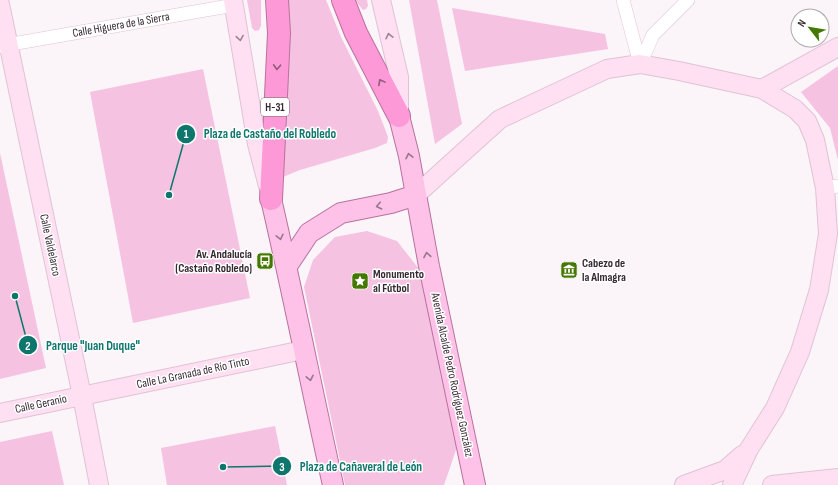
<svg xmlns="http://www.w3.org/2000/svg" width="838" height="485" viewBox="0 0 838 485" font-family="'Sofia Sans Condensed',sans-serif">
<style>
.green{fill:#f6c2e1}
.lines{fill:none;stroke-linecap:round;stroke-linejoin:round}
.street-casing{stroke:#e1c2d4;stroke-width:14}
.secondary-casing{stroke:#e1c2d4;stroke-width:20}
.primary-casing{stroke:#b8729d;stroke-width:22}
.highway-casing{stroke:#b8729d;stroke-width:24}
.street{stroke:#fff;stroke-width:13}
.secondary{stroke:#ffe0f3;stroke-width:18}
.primary{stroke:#fec2e8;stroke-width:20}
.highway{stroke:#fe99d8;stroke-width:22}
.oneway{stroke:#9a8492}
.oneway2{stroke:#8f5b7c}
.oneway3{stroke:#9a768c}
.labels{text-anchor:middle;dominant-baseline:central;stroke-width:3;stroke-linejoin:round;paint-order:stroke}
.shield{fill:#fff;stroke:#72696e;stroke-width:1}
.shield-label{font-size:11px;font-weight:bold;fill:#352930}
.street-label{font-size:12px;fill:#352930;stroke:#fff}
.poi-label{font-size:12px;font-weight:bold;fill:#352930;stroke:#fff;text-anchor:start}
.leader{fill:none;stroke:#0f766e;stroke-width:1.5}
.callout-dot{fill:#0f766e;stroke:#fff;stroke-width:1.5}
.mark-label{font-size:12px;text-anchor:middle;font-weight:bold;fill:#fff}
.callout-label{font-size:13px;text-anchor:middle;font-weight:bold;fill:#0f766e;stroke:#fff;stroke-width:3;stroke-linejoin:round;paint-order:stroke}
</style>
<rect width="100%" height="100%" fill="#fbf4f8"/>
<g class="green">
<path d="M247,0h14v26l-2,4 -4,1 -3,-3z"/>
<path d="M288,0h38l15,37 37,74 10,26 -1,6 -12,5 -75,22 -17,7 5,-122z"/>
<path d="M355,0h12l1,6 -2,3 -3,1z"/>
<path d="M409,0h28l25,124 -27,20z"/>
<path d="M452,8l153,26 3,15 -143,22z"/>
<path d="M838,66v94l-8,-32 -29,-36z"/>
<path d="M203,69l47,229 -117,25 -43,-231z"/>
<path d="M0,153l46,215 -46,11z"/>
<path d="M367,231l30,10 22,28 38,178 -13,38h-99l-41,-198 9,-27 22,-23z"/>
<path d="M275,426l12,59h-120l-6,-37z"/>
<path d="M52,431l12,54h-64v-43z"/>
</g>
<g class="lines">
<defs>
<g id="street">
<path d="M623,0l17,64"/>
<path d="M0,46l234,-41"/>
<path d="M640,64l13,-29 35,-35"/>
<path d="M825,188l13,-2"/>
</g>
<g id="secondary">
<path d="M233,0l24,144 11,42"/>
<path d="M381,0l18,77v38"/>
<path d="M0,4l82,392 17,89"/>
<path d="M762,89l76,-42"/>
<path d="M416,195l84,-76 107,-50 33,-5 39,7 83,18 33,20 12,12 8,19 10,48 3,46 -9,56 -19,62 -25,56 -26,41 -17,36"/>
<path d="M0,413l303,-63"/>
<path d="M684,485l41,-15 17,-15"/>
<path d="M772,485l66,-7"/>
</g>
<g id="primary">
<path d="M399,116l10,40 20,110 46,219"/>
<path d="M271,199c22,95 41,191 62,286"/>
<path d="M287,266l22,-33 32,-20 50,-10 25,-8"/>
</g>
<g id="highway">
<path d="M343,0l13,33 43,83"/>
<path d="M271,199l8,-166 -2,-33"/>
</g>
</defs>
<use href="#street" class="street-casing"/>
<use href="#secondary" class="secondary-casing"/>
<use href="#primary" class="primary-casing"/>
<use href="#highway" class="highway-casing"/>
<use href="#street" class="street"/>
<use href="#secondary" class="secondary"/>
<use href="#primary" class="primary"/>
<use href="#highway" class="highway"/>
</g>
<defs><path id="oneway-chevron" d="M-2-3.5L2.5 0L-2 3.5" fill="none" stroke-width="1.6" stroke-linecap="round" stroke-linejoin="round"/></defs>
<g class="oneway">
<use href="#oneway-chevron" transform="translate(389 36) rotate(-103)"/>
<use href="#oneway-chevron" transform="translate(240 38) rotate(81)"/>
</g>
<g class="oneway2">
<use href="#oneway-chevron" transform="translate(277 67) rotate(93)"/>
<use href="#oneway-chevron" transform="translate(381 82) rotate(-118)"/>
</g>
<g class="oneway3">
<use href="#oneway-chevron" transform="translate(409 156) rotate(-102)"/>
<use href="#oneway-chevron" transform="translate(379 206) rotate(167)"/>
<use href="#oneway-chevron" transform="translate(280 237) rotate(77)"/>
<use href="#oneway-chevron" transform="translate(427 255) rotate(-100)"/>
<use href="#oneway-chevron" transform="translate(310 378) rotate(78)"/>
</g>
<defs>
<symbol id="bus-square" viewBox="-11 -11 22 22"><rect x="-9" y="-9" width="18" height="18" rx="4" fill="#457801" stroke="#fff"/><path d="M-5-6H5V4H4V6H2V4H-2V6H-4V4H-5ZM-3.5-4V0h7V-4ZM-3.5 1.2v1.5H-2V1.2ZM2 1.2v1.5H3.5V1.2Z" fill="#fff"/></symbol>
<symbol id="museum-square" viewBox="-11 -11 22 22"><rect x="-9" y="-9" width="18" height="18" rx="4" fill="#457801" stroke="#fff"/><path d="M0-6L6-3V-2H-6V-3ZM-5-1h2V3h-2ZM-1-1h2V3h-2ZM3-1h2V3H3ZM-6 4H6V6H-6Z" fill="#fff"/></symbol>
<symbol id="sight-square" viewBox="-11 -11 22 22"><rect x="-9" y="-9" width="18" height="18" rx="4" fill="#457801" stroke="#fff"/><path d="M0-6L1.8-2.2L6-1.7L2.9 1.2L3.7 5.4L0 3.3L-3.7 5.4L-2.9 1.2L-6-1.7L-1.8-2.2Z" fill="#fff"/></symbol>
</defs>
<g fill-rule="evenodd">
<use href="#bus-square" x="255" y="251" width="20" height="20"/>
<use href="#museum-square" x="559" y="260" width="20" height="20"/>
<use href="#sight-square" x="350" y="271" width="20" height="20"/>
</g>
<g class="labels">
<rect class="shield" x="261" y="98" width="28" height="18" rx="3"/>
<g class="shield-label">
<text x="275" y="107">H-31</text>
</g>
<g class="street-label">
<text transform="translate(121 25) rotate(-10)">Calle Higuera de la Sierra</text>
<text transform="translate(50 245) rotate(78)">Calle Valdelarco</text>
<text transform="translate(193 373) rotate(-12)">Calle La Granada de Río Tinto</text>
<text transform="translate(452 375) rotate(78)">Avenida Alcalde Pedro Rodríguez González</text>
<text transform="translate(41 404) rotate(-12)">Calle Geranio</text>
</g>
<g class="poi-label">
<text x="252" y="254" text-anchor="end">Av. Andalucía<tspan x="252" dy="14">(Castaño Robledo)</tspan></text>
<text x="582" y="263">Cabezo de<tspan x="582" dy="14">la Almagra</tspan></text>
<text x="373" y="274">Monumento<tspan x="373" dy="14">al Fútbol</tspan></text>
</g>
</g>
<path class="leader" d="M169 195L186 134M15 296L28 345M223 467L282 466"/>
<g class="callout-dot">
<circle cx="169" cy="195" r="4"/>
<circle cx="15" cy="296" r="4"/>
<circle cx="223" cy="467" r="4"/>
<circle cx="186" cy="134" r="10"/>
<circle cx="28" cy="345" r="10"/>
<circle cx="282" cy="466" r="10"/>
</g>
<g class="mark-label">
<text x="186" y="138">1</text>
<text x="28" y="350">2</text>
<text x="282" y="471">3</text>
</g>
<g class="callout-label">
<text x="270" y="138">Plaza de Castaño del Robledo</text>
<text x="93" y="350">Parque "Juan Duque"</text>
<text x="361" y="471">Plaza de Cañaveral de León</text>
</g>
<g transform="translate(810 28) rotate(301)"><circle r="19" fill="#ffffff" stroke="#aea9ac"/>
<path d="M0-3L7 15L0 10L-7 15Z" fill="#457801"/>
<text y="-6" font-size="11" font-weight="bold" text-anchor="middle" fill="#352930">N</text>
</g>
</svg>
